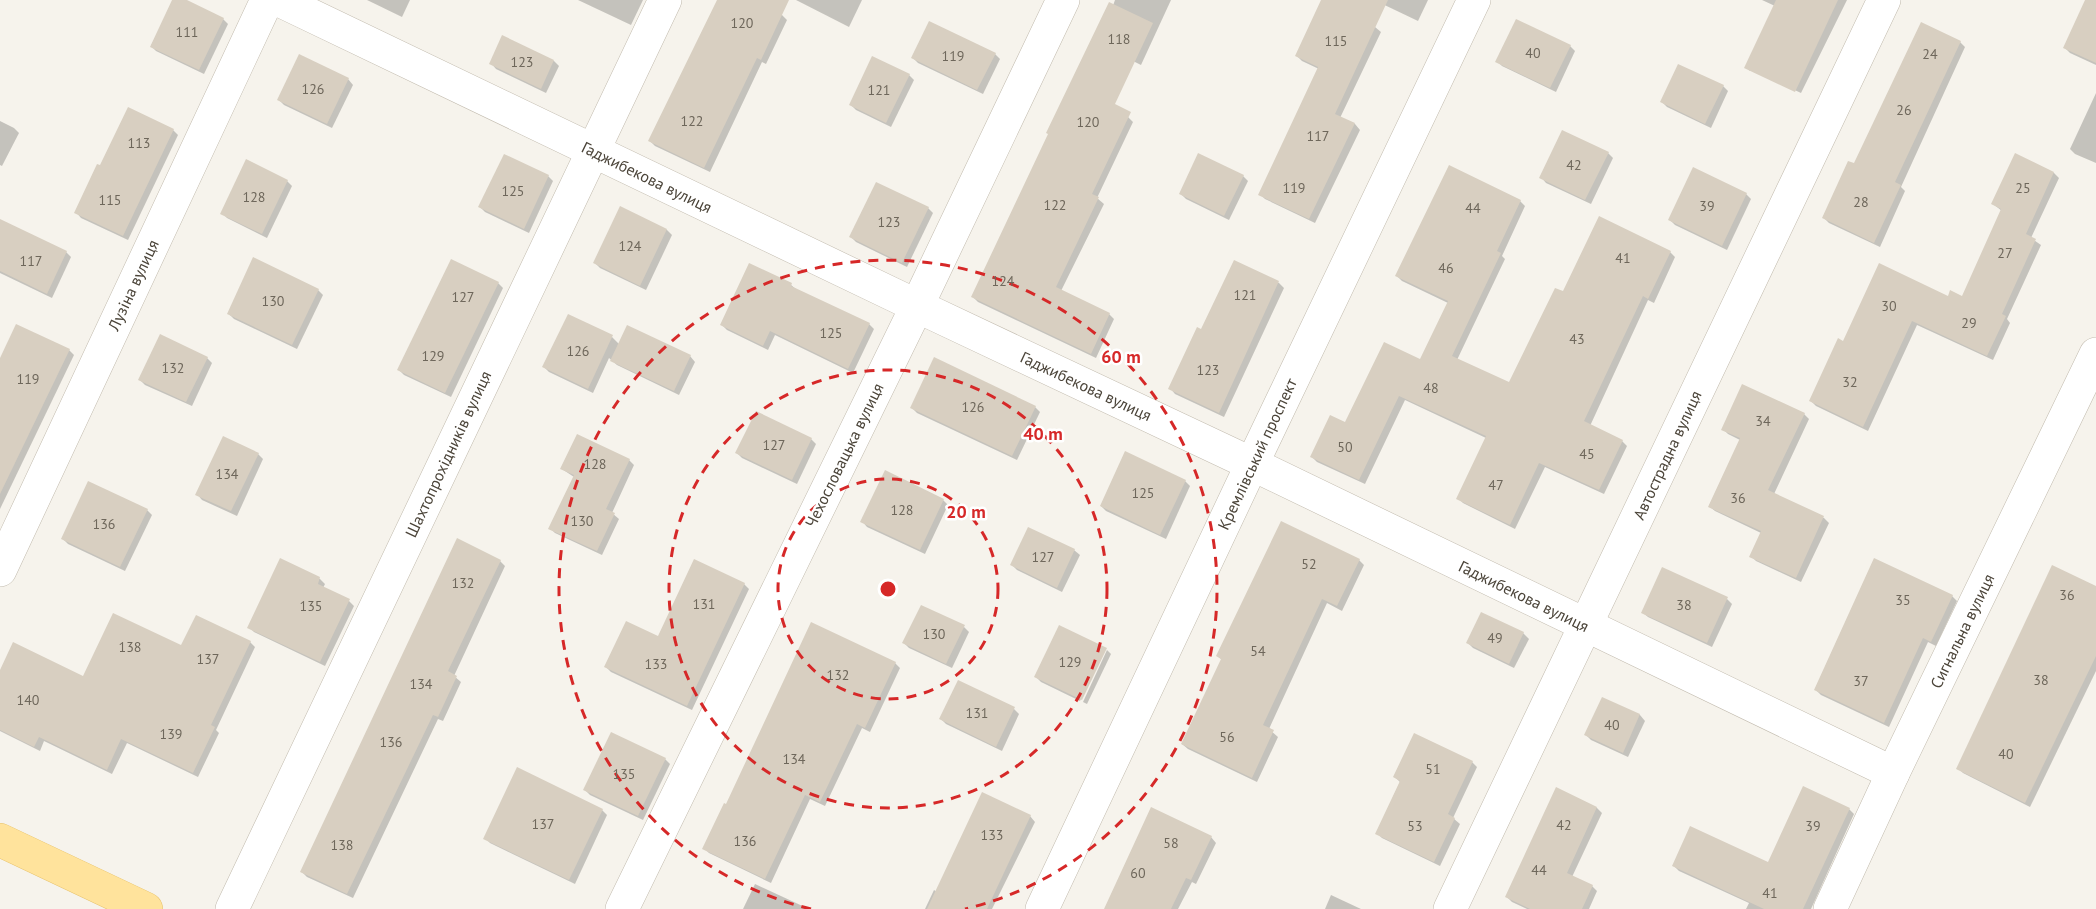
<svg xmlns="http://www.w3.org/2000/svg" width="2096" height="909" viewBox="0 0 2096 909" font-family="'PT Sans',sans-serif">
<style>
.shadow{fill:#0003}
.building{fill:#d8cfc1}
.lines{fill:none;stroke-linecap:round;stroke-linejoin:round}
.minor-casing{stroke:#c2bbae;stroke-width:34}
.primary-casing{stroke:#e6c16a;stroke-width:34}
.minor{stroke:#fff;stroke-width:33}
.primary{stroke:#ffe39c;stroke-width:33}
.ring{fill:none;stroke:#d62828;stroke-width:3;stroke-dasharray:10 8}
.labels{text-anchor:middle;dominant-baseline:central;stroke-width:5;stroke-linejoin:round;paint-order:stroke}
.number-label{font-size:14px;fill:#6e675b}
.street-label{font-size:16px;fill:#4b4439;stroke:#fff}
.centre{fill:#d62828;stroke:#fff;stroke-width:3}
.ring-label{font-size:18px;text-anchor:middle;font-weight:bold;fill:#d62828;stroke:#fff;stroke-width:5;stroke-linejoin:round;paint-order:stroke}
</style>
<rect width="100%" height="100%" fill="#f6f3ec"/>
<g class="shadow">
<path d="M174,0h10l39,19 5,5 -24,50 -48,-23 -5,-5z"/>
<path d="M367,0h43l-8,17z"/>
<path d="M578,0h65l-12,25z"/>
<path d="M718,0h33l31,15 5,5 -21,44 -4,-2 -52,110 -55,-26 -5,-5z"/>
<path d="M796,0h66l-13,27z"/>
<path d="M1115,0h56l-30,65 -42,-21z"/>
<path d="M1374,0h54l-10,21z"/>
<path d="M1762,0h85l-46,93 -51,-24v2l-4,-4 29,-61z"/>
<path d="M1322,1l53,26 6,5 -41,86 15,6 5,6 -45,93 -50,-24 -5,-5 59,-125 -17,-8 -5,-5z"/>
<path d="M2096,19v46l-26,-12 -5,-5z"/>
<path d="M1960,42l5,5 -64,140 4,4 -25,56 -51,-24 -5,-5z"/>
<path d="M1570,46l5,5 -19,41 -54,-26 -5,-5z"/>
<path d="M995,54l5,5 -17,35 -65,-31 -5,-5z"/>
<path d="M554,61l5,5 -13,27 -50,-24 -5,-6z"/>
<path d="M909,75l5,5 -23,47 -35,-17 -5,-5z"/>
<path d="M348,79l5,6 -21,43 -48,-23 -5,-5z"/>
<path d="M1723,86l5,5 -17,37 -44,-21 -5,-5z"/>
<path d="M2096,93v70l-21,-9 -5,-5z"/>
<path d="M1128,117l5,5 -36,76 7,6 -43,87 48,23 5,5 -18,39 -118,-56 -5,-5z"/>
<path d="M0,121l14,7 5,5 -17,33 -2,-1z"/>
<path d="M173,130l5,5 -50,105 -47,-22 -5,-6 25,-45z"/>
<path d="M1608,153l5,5 -22,46 -45,-21 -5,-6z"/>
<path d="M2015,155l39,18 5,5 -28,60 10,7 -34,74 3,4 -17,37 -76,-35 -49,106 -52,-25 -5,-5 33,-58 105,-45h13l40,-87 -9,-7z"/>
<path d="M548,176l5,5 -24,52 -44,-21 -5,-5z"/>
<path d="M1243,176l5,5 -19,39 -43,-21 -5,-5z"/>
<path d="M287,181l5,5 -25,52 -40,-20 -5,-5z"/>
<path d="M1746,194l5,5 -24,51 -52,-25 -5,-5z"/>
<path d="M1520,201l5,5 -23,50 3,3 -48,101 53,24 54,-91 106,-41 5,5 -21,46 -6,-3 -58,126 32,15 5,5 -23,48 -59,-27 -30,62 -52,-26 -5,-5 28,-60 -81,-38 -40,84 -48,-22 -5,-5 34,-33 74,-63 28,-58 -46,-22 -5,-5z"/>
<path d="M621,208l46,22 5,5 -26,55 -46,-22 -5,-5z"/>
<path d="M928,208l5,5 -26,54 -51,-25 -5,-5z"/>
<path d="M0,232l66,20 5,5 -19,41 -52,-25z"/>
<path d="M1234,262l45,21 5,5 -60,129 -49,-23 -5,-6 32,-57z"/>
<path d="M498,283l5,5 -52,109 -47,-22 -5,-5z"/>
<path d="M791,285l6,5 72,34 5,5 -21,44 -78,-38 -7,15 -41,-20 -5,-5z"/>
<path d="M318,290l5,5 -26,54 -63,-30 -5,-5z"/>
<path d="M612,337l7,7 71,12 5,6 -16,33 -62,-30 -8,-7 -16,35 -44,-21 -5,-5z"/>
<path d="M69,350l5,5 -74,154v-147z"/>
<path d="M207,358l5,5 -20,43 -47,-21 -5,-5z"/>
<path d="M1035,407l5,5 -23,48 -100,-47 -5,-5z"/>
<path d="M1804,414l5,5 -35,75 50,24 5,5 -28,59 -45,-21 -5,-5 10,-23 -46,-22 -6,-5 31,-66 -12,-6 -5,-5z"/>
<path d="M811,439l5,5 -19,40 -55,-26 -5,-5z"/>
<path d="M258,454l5,5 -26,57 -35,-16 -5,-6z"/>
<path d="M629,460l5,5 -22,48 7,6 -17,36 -47,-22 -5,-5 24,-51 -12,-8z"/>
<path d="M1185,481l5,5 -24,53 -60,-28 -5,-5z"/>
<path d="M943,500l5,5 -23,49 -58,-27 -5,-6z"/>
<path d="M147,510l5,5 -27,56 -57,-27 -5,-5z"/>
<path d="M1029,529l45,21 6,5 -18,37 -45,-22 -5,-5z"/>
<path d="M281,560l39,19 5,5 -2,4 26,13 5,5 -29,60 -71,-34 -5,-5z"/>
<path d="M1359,560l5,5 -22,46 -15,-8 -58,126 9,8 -21,45 -69,-33 -6,-5 40,-84 -4,-4z"/>
<path d="M500,561l5,5 -51,110 7,6 -18,39 -5,-2 -85,179 -46,-21 -5,-5z"/>
<path d="M744,584l5,5 -57,121 -81,-38 -5,-5 52,-29z"/>
<path d="M2096,588v83l-66,136 -67,-34 -5,-5z"/>
<path d="M1952,596l5,5 -21,45 -8,-4 -39,85 -68,-32 -5,-5z"/>
<path d="M1727,599l5,5 -20,43 -64,-30 -6,-5z"/>
<path d="M1482,614l41,19 6,6 -15,29 -41,-20 -5,-5z"/>
<path d="M964,627l5,5 -17,36 -43,-20 -5,-5z"/>
<path d="M250,642l5,5 -39,83 3,3 -21,44 -71,-34 -15,31 -68,-33 -4,10 -40,-20v-57l84,4 98,-31z"/>
<path d="M1104,649l-24,52 -39,-19 -5,-5z"/>
<path d="M1107,650l4,4 -24,50 -4,-2z"/>
<path d="M895,663l5,5 -30,64 -8,-4 -37,78 -15,-7 -39,84 -62,-30 -5,-5z"/>
<path d="M1603,699l37,16 5,6 -17,36 -37,-17 -5,-5z"/>
<path d="M1014,709l5,5 -17,37 -56,-27 -5,-5z"/>
<path d="M665,759l5,5 -27,56 -53,-25 -5,-5z"/>
<path d="M1472,762l5,5 -24,51 7,6 -20,42 -58,-28 -5,-5 23,-51 -5,-5z"/>
<path d="M1557,789l40,19 5,5 -30,64 20,9 5,5 -8,18h-62l-15,-7 -5,-5z"/>
<path d="M1151,809l60,28 5,6 -20,41 -4,-2 -14,27h-73z"/>
<path d="M1849,809l5,5 -43,95h-65l3,-6 -70,-32 -5,-5 94,-2z"/>
<path d="M602,810l5,5 -32,69 -85,-41 -5,-5z"/>
<path d="M1030,816l5,6 -43,87h-67l9,-19 3,2z"/>
<path d="M755,884l54,25h-66z"/>
<path d="M1331,895l30,14h-36z"/>
</g>
<g class="building">
<path d="M172,0h15l37,18 -25,52 -49,-23z"/>
<path d="M717,0h72l-28,60 -4,-2 -53,110 -56,-27z"/>
<path d="M1321,0h67l-53,114 20,9 -46,96 -51,-24 60,-128 -23,-11z"/>
<path d="M1776,0h62l-43,92 -51,-24z"/>
<path d="M2085,0h11v63l-33,-15z"/>
<path d="M1109,2l44,21 -38,81 16,8 -39,82 7,3 -43,90 54,26 -19,41 -120,-57 77,-163 -2,-1z"/>
<path d="M1516,19l55,26 -21,43 -55,-26z"/>
<path d="M929,21l67,32 -19,37 -66,-32z"/>
<path d="M1921,22l40,19 -66,141 6,3 -27,58 -52,-25 26,-57 6,2z"/>
<path d="M502,35l52,25 -13,29 -52,-25z"/>
<path d="M299,54l50,24 -22,46 -50,-24z"/>
<path d="M872,56l38,18 -24,49 -37,-18z"/>
<path d="M1678,64l46,21 -19,39 -45,-22z"/>
<path d="M128,107l46,22 -51,107 -49,-23 23,-49 3,1z"/>
<path d="M1562,130l47,22 -24,48 -46,-22z"/>
<path d="M1198,153l46,22 -20,41 -45,-22z"/>
<path d="M2015,153l39,19 -28,62 10,5 -34,75 4,2 -19,40 -75,-35 -49,106 -54,-26 29,-63 5,3 36,-78 69,33 2,-6 12,6 39,-87 -10,-5z"/>
<path d="M504,154l45,21 -25,54 -46,-22z"/>
<path d="M246,159l42,21 -26,54 -42,-20z"/>
<path d="M1449,165l72,35 -24,51 4,2 -49,103 57,26 46,-94 8,3 36,-75 72,35 -23,48 -5,-3 -59,125 39,19 -24,50 -60,-27 -29,62 -54,-26 30,-63 -87,-40 -40,84 -49,-23 20,-42 15,7 39,-80 36,17 28,-58 -53,-25z"/>
<path d="M1693,167l54,26 -25,53 -54,-26z"/>
<path d="M876,182l53,25 -27,56 -53,-26z"/>
<path d="M620,206l47,23 -27,57 -47,-23z"/>
<path d="M0,219l67,32 -20,43 -47,-23z"/>
<path d="M253,257l66,32 -27,56 -65,-31z"/>
<path d="M451,259l48,23 -54,111 -48,-23z"/>
<path d="M1234,260l45,21 -60,132 -51,-24 29,-62 4,2z"/>
<path d="M749,263l43,20 -1,3 79,37 -22,46 -78,-38 -7,15 -43,-21z"/>
<path d="M568,314l45,21 -25,54 -46,-22z"/>
<path d="M16,324l54,25 -70,145v-136z"/>
<path d="M627,325l64,30 -17,36 -64,-30z"/>
<path d="M160,334l48,23 -22,45 -48,-22z"/>
<path d="M934,357l102,49 -24,50 -102,-48z"/>
<path d="M1742,384l63,29 -37,77 56,26 -28,62 -47,-21 12,-26 -53,-24 32,-69 -19,-8z"/>
<path d="M756,411l56,27 -20,42 -57,-27z"/>
<path d="M577,434l53,25 -24,50 9,4 -18,38 -49,-22 26,-54 -14,-6z"/>
<path d="M223,436l36,17 -28,58 -36,-16z"/>
<path d="M1125,451l61,29 -26,55 -60,-29z"/>
<path d="M885,470l59,29 -24,51 -60,-28z"/>
<path d="M88,481l60,28 -28,58 -59,-28z"/>
<path d="M1281,521l79,38 -23,47 -15,-7 -59,126 11,5 -22,48 -71,-34 40,-85 -5,-3z"/>
<path d="M1028,527l47,22 -18,39 -47,-23z"/>
<path d="M457,538l44,22 -53,111 9,5 -19,41 -5,-2 -86,179 -47,-22z"/>
<path d="M280,558l40,19 -2,7 32,15 -30,63 -73,-34z"/>
<path d="M1874,558l79,37 -22,47 -8,-4 -39,85 -70,-33z"/>
<path d="M694,559l51,24 -58,123 -83,-39 22,-46 32,15z"/>
<path d="M2052,565l44,21v70l-71,147 -69,-34z"/>
<path d="M1662,567l66,30 -21,46 -66,-30z"/>
<path d="M921,605l44,20 -19,39 -44,-21z"/>
<path d="M1481,612l43,20 -15,32 -43,-21z"/>
<path d="M113,613l68,32 15,-30 55,26 -40,84 4,2 -22,46 -72,-34 -14,31 -68,-33 -5,10 -34,-17v-60l13,-28 70,34z"/>
<path d="M811,622l85,40 -31,66 -8,-4 -37,78 -15,-7 -40,84 -63,-30 22,-46 2,1z"/>
<path d="M1059,625l48,23 -25,52 -48,-23z"/>
<path d="M958,680l57,27 -19,40 -57,-28z"/>
<path d="M1602,697l38,17 -17,39 -39,-18z"/>
<path d="M611,732l55,26 -28,58 -55,-26z"/>
<path d="M1414,733l59,28 -25,53 7,4 -21,44 -59,-28 25,-53 -7,-4z"/>
<path d="M517,767l86,42 -34,71 -86,-41z"/>
<path d="M1803,786l47,22 -47,101h-39l-92,-43 18,-40 78,36z"/>
<path d="M1556,787l41,20 -30,66 26,12 -11,24h-52l-25,-12z"/>
<path d="M982,792l49,23 -44,94h-60z"/>
<path d="M1151,807l61,29 -21,44 -5,-2 -15,31h-67z"/>
</g>
<g class="lines">
<defs>
<g id="minor">
<path d="M279,0l638,306 335,158 641,309"/>
<path d="M0,570l267,-570"/>
<path d="M232,909l433,-909"/>
<path d="M622,909l295,-603 146,-306"/>
<path d="M1042,909l210,-445 222,-464"/>
<path d="M1450,909l434,-909"/>
<path d="M1830,909l63,-136 203,-419"/>
</g>
<path id="primary" d="M0,840l146,69"/>
</defs>
<use href="#minor" class="minor-casing"/>
<use href="#primary" class="primary-casing"/>
<use href="#minor" class="minor"/>
<use href="#primary" class="primary"/>
</g>
<g class="ring">
<circle cx="888" cy="589" r="110"/>
<circle cx="888" cy="589" r="219"/>
<path d="M811 909A329 329 0 1 1 965 909"/>
</g>
<g class="labels">
<g class="number-label">
<text x="742" y="23">120</text>
<text x="187" y="32">111</text>
<text x="1119" y="39">118</text>
<text x="1336" y="41">115</text>
<text x="1533" y="53">40</text>
<text x="1930" y="54">24</text>
<text x="953" y="56">119</text>
<text x="522" y="62">123</text>
<text x="313" y="89">126</text>
<text x="879" y="90">121</text>
<text x="1904" y="110">26</text>
<text x="692" y="121">122</text>
<text x="1088" y="122">120</text>
<text x="1318" y="136">117</text>
<text x="139" y="143">113</text>
<text x="1574" y="165">42</text>
<text x="1294" y="188">119</text>
<text x="2023" y="188">25</text>
<text x="513" y="191">125</text>
<text x="254" y="197">128</text>
<text x="110" y="200">115</text>
<text x="1861" y="202">28</text>
<text x="1055" y="205">122</text>
<text x="1707" y="206">39</text>
<text x="1473" y="208">44</text>
<text x="889" y="222">123</text>
<text x="630" y="246">124</text>
<text x="2005" y="253">27</text>
<text x="1623" y="258">41</text>
<text x="31" y="261">117</text>
<text x="1446" y="268">46</text>
<text x="1003" y="281">124</text>
<text x="1245" y="295">121</text>
<text x="463" y="297">127</text>
<text x="273" y="301">130</text>
<text x="1889" y="306">30</text>
<text x="1969" y="323">29</text>
<text x="831" y="333">125</text>
<text x="1577" y="339">43</text>
<text x="578" y="351">126</text>
<text x="433" y="356">129</text>
<text x="173" y="368">132</text>
<text x="1208" y="370">123</text>
<text x="28" y="379">119</text>
<text x="1850" y="382">32</text>
<text x="1431" y="388">48</text>
<text x="973" y="407">126</text>
<text x="1763" y="421">34</text>
<text x="774" y="445">127</text>
<text x="1345" y="447">50</text>
<text x="1587" y="454">45</text>
<text x="595" y="464">128</text>
<text x="227" y="474">134</text>
<text x="1496" y="485">47</text>
<text x="1143" y="493">125</text>
<text x="1738" y="498">36</text>
<text x="902" y="510">128</text>
<text x="582" y="521">130</text>
<text x="104" y="524">136</text>
<text x="1043" y="557">127</text>
<text x="1309" y="564">52</text>
<text x="463" y="583">132</text>
<text x="2067" y="595">36</text>
<text x="1903" y="600">35</text>
<text x="704" y="604">131</text>
<text x="1684" y="605">38</text>
<text x="311" y="606">135</text>
<text x="934" y="634">130</text>
<text x="1495" y="638">49</text>
<text x="130" y="647">138</text>
<text x="1258" y="651">54</text>
<text x="208" y="659">137</text>
<text x="1070" y="662">129</text>
<text x="656" y="664">133</text>
<text x="838" y="675">132</text>
<text x="2041" y="680">38</text>
<text x="1861" y="681">37</text>
<text x="421" y="684">134</text>
<text x="28" y="700">140</text>
<text x="977" y="713">131</text>
<text x="1612" y="725">40</text>
<text x="171" y="734">139</text>
<text x="1227" y="737">56</text>
<text x="391" y="742">136</text>
<text x="2006" y="754">40</text>
<text x="794" y="759">134</text>
<text x="1433" y="769">51</text>
<text x="624" y="774">135</text>
<text x="543" y="824">137</text>
<text x="1564" y="825">42</text>
<text x="1415" y="826">53</text>
<text x="1813" y="826">39</text>
<text x="992" y="835">133</text>
<text x="745" y="841">136</text>
<text x="1171" y="843">58</text>
<text x="342" y="845">138</text>
<text x="1539" y="870">44</text>
<text x="1138" y="873">60</text>
<text x="1770" y="893">41</text>
</g>
<g class="street-label">
<text transform="translate(647 177) rotate(26)">Гаджибекова вулиця</text>
<text transform="translate(133 285) rotate(-65)">Лузіна вулиця</text>
<text transform="translate(1086 386) rotate(25)">Гаджибекова вулиця</text>
<text transform="translate(448 454) rotate(-65)">Шахтопрохідників вулиця</text>
<text transform="translate(1257 454) rotate(-65)">Кремлівський проспект</text>
<text transform="translate(844 455) rotate(-64)">Чехословацька вулиця</text>
<text transform="translate(1667 455) rotate(-65)">Автострадна вулиця</text>
<text transform="translate(1524 596) rotate(26)">Гаджибекова вулиця</text>
<text transform="translate(1962 631) rotate(-64)">Сигнальна вулиця</text>
</g>
</g>
<circle cx="888" cy="589" r="9" class="centre"/>
<g class="ring-label">
<text x="1121" y="363">60 m</text>
<text x="1043" y="440">40 m</text>
<text x="966" y="518">20 m</text>
</g>
</svg>
